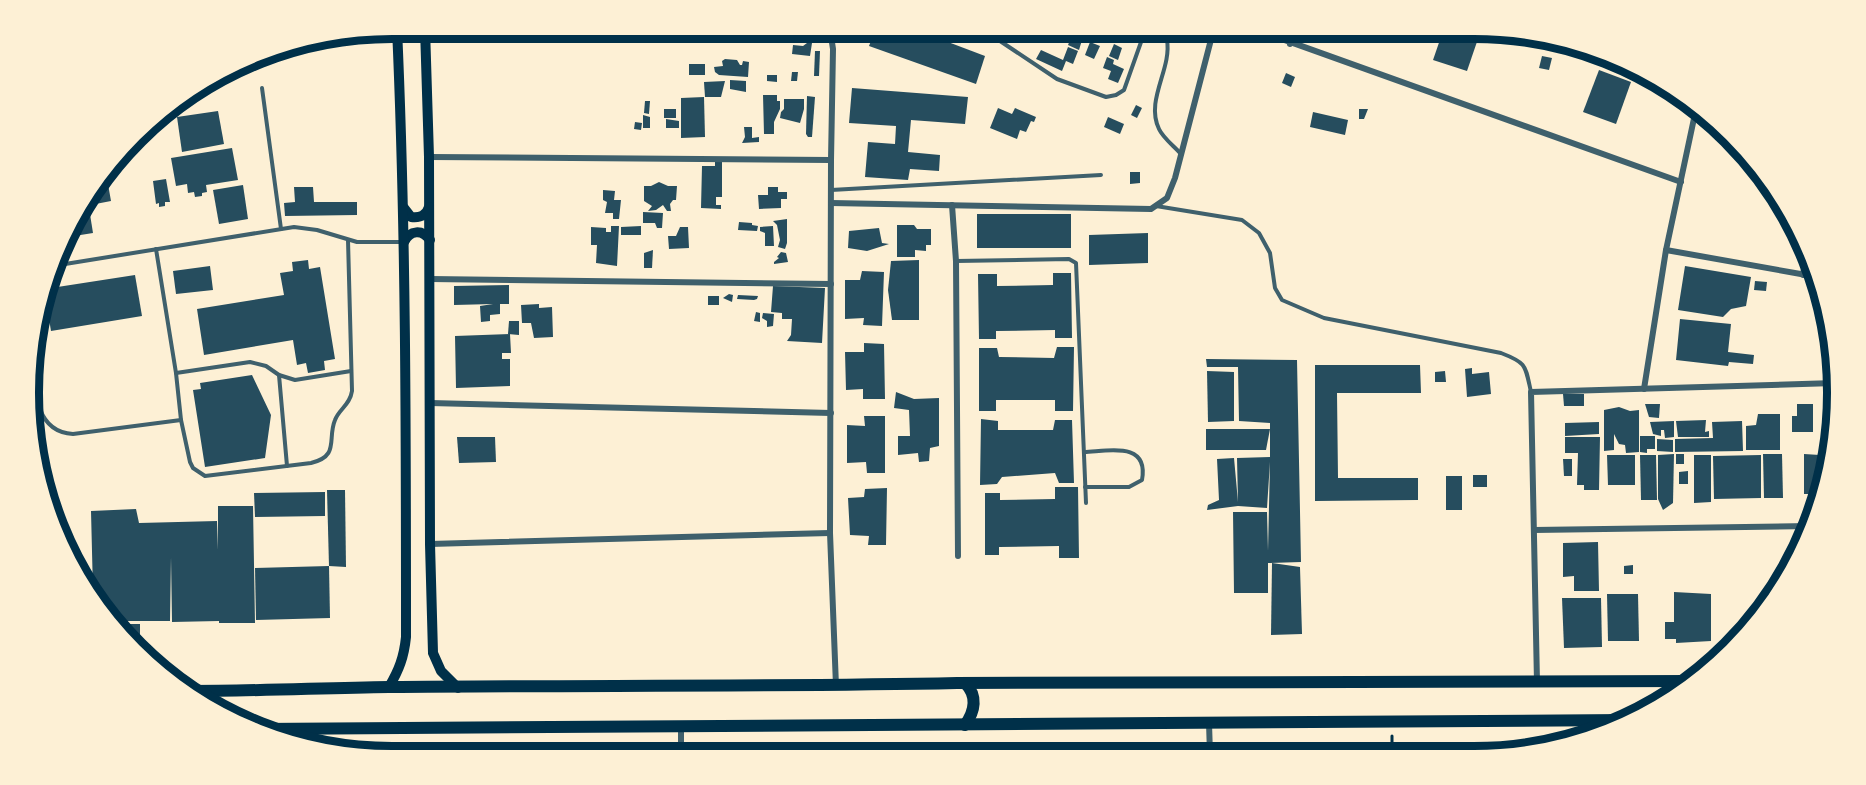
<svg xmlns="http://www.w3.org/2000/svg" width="1866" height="785" viewBox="0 0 1866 785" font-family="Cabin,sans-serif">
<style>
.building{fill:#264d5e}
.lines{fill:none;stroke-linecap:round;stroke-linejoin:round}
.path{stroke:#003049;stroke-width:3}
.service{stroke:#3f606c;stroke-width:4}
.minor{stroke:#3f606c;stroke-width:6}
.secondary{stroke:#003049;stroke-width:10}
.primary{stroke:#003049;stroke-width:12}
.rim{fill:none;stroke:#003049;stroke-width:8}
</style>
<rect width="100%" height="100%" fill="#fdf0d5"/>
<g class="building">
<path d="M876,28h35l74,28 -9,28 -107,-38z"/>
<path d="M1444,28h29l8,2 -14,41 -34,-11z"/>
<path d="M1073,33h5v5l4,2 -3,10 -11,-5z"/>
<path d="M1090,42l10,4 -6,13 -9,-4z"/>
<path d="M807,43h5l-2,13 -18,-2 1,-9 10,1z"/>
<path d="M1114,44l8,4 -4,12 -9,-4z"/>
<path d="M1068,47l10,4 -5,13 -7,-3 -4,10 -26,-12 5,-9 22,10z"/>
<path d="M815,51h5l-1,25h-5z"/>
<path d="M1542,56l10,2 -3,12 -10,-2z"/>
<path d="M1107,57l7,3 -1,4 11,5 -6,14 -10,-4 3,-8 -8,-3z"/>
<path d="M725,59l12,1 3,5h2l1,-4 6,1 -1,15 -29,-2 -4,-3 -1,-5 9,-1 -1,-5z"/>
<rect x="689" y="64" width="16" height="11"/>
<path d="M1599,70l32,12 -15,42 -33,-12z"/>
<path d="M792,72h6l-1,9h-6z"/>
<path d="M1286,73l9,4 -4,10 -9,-4z"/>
<path d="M767,75h10v7l-10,-1z"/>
<path d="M730,80l16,1v11l-16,-3z"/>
<path d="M725,81l-4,16h-16l-1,-15z"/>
<path d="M852,88l116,9 -3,27 -54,-4 -3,32 32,3 -1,16 -29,-2 -2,11 -43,-3 3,-35 27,2 1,-18 -47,-3z"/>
<path d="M763,95h14v6h3v8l-6,13v12h-10z"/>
<path d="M807,96l8,1 -3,40h-4l-2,-3z"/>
<path d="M704,97l1,40 -24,1v-40z"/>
<path d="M784,99h20v10l-4,14 -20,-5 1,-6 3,-3z"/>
<path d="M645,101h5l-1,13 -5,-1z"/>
<path d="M1136,105l6,3 -5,10 -6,-3z"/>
<path d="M998,108l14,6 3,-6 21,9 -2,5 -3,-1 -5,11 -6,-2 -3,9 -27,-11z"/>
<rect x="664" y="109" width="12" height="9"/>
<path d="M1359,109h9l-4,10h-5z"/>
<path d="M167,110l2,13 -23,3 7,-7z"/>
<path d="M218,111l6,33 -42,8 -5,-35z"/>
<path d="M1313,112l35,8 -3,15 -35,-8z"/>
<path d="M643,115l7,2v11h-7z"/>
<path d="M1108,117l16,7 -4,10 -16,-7z"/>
<path d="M666,119l13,2v7h-13z"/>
<path d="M635,122l7,1 -1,7 -7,-1z"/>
<path d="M744,127h8v11l7,-1v5l-17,1 3,-6z"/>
<path d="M232,148l6,32 -32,5 1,7 -5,1v3l-7,1 -1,-5 -6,1 -1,-9 -11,2 -5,-28z"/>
<path d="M715,161h7v36h-6v8h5v4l-20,-1 1,-42h13z"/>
<path d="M1130,172h10v11l-10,1z"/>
<path d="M166,179l4,23h-5v4l-6,1v-4l-3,1 -3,-23z"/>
<path d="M659,182l9,4h9l-1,14h-3l-3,4 1,7h-4l-4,-6 -7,5 -8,1 4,-5 -8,-5v-15h7z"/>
<path d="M108,184l3,17 -31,6 15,-19 3,10v-12z"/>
<path d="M243,185l5,34 -29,5 -6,-34z"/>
<path d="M294,187h19l1,15h43v13l-72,1 -1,-13 11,-1z"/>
<path d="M768,187h10v5h9v7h-6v9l-22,1 -1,-14h10z"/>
<path d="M603,190l12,1 -1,9h7l-2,19h-6v-6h-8l2,-11 -4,-2z"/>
<path d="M89,208l4,25 -25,4 9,-26z"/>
<path d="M643,212l20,1 -1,15h-5l-2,-5h-12z"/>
<rect x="977" y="214" width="94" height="34"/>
<path d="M787,219v24l-2,6 -7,-2 2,-7 -3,-15 -4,-4z"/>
<path d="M739,222l13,1v2l6,1 -1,5 -19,-1z"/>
<path d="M897,225h17l3,4h14v16h-5v6l-11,-1v7h-18z"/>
<path d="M611,226h8l-2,40 -21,-3 1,-18h-6v-18l15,1v4h5z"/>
<path d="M641,226v9h-20v-8z"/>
<path d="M773,226l1,20h-9v-13l-5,-2v-4z"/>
<path d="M680,227h8l1,21 -20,1 -1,-13h8z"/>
<path d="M879,228l3,15 7,1 -22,7 -19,-3 1,-17z"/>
<path d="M1148,233v30l-59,2v-30z"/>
<path d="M653,250l-1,18h-8v-15z"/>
<path d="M781,252l5,1 2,9 -14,2v-2l5,-4 -2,-1z"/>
<path d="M308,260l1,9 11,-2 15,92 -11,2 1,9 -17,3 -2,-10 -9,2 -4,-25 -89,15 -7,-46 87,-14 -4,-22 13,-2 -1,-9z"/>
<path d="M919,260v60h-27l-4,-30 3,-29z"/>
<path d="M210,266l3,24 -37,4 -3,-23z"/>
<path d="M1685,266l66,11 -5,29 -15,3 -8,8 -45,-7z"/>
<path d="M862,271l22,1 -2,54 -19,-1 1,-7 -19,1v-39h15z"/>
<path d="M1053,273h18l1,65h-17v-8l-59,1v8h-17l-1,-65h19v12l56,-1z"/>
<path d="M135,275l7,41 -91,15 -5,-30 5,-13z"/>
<path d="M1755,281l12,1 -1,9 -12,-1z"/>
<path d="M509,285v19h-9v10l-10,1v6l-9,1 -1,-16 13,-2 -39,1v-19z"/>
<path d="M773,286l52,2 -3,55 -35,-2 4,-6 1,-16h-10v-6l-11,-1z"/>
<path d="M729,294l4,1 -1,7 -9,-4z"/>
<path d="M738,295l20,1 -1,3 -3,1 -17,-1z"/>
<rect x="708" y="296" width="11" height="9"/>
<path d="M539,304v4l13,-1 1,30 -19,1 -3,-15h-9l-1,-18z"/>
<path d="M756,312l4,1v9l-6,-1z"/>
<path d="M763,313l11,1 -1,12 -6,1v-6l-5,-3z"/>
<path d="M1680,319l51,5 -3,28 26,3 -1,9 -24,-2 -1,4 -52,-6z"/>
<path d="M509,321h10v14l-11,-1z"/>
<path d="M510,334l1,19h-9v6h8v27l-54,2 -1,-52z"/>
<path d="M864,343l20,1 1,55h-22v-10l-17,1 -1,-38h19z"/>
<path d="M1057,347h17l-1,64h-18v-11h-59v11h-17v-63h18l2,9 55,1z"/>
<path d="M1206,359l91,1 4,202 -33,1v30h-34l-1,-81h34l1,39 2,-89 -3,46 -29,-2 -31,4 1,-5 11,-5 -2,-41 17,-1 4,44 -1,-44 33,-1v-34l-31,-2 -1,-54h-31z"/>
<path d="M1315,365h105l1,28h-84l1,85h80v22l-103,1z"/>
<path d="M1472,368v6l17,-2 2,22 -24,3 -2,-28z"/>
<path d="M1207,371l27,1v49l-26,1z"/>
<path d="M1445,371l1,11h-11v-10z"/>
<path d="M252,375l19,40 -6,43 -60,9 -12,-77 8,-1 -1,-6z"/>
<path d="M896,392l18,7 25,-1v48l-9,2 -1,13 -10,1 -1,-9 -20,2v-19h12l-1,-26 -15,-2z"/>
<path d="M1563,394h21v12h-20z"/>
<path d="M1828,403h4l-1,11h-3z"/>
<path d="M1645,404h15l-1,14 -10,-1z"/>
<path d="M1797,404h16v28h-21v-16h5z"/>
<path d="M1619,407l11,4 9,-1v42l-13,1 -1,-8 -6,-1 -5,-10v16l-10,1v-41z"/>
<path d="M1758,414h22v36h-34v-24l10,-1z"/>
<path d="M864,416h21v57h-18l-1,-11 -19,1v-38l18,1z"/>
<path d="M981,419l17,2v9h55l2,-10h17l2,63h-15l-4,-10 -53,4 -5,7 -17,1z"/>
<path d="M1706,420l-1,12 4,-1v6h-31l-2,-16z"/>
<path d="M1674,421v16l-9,1 -1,-8h-3v6l-8,-2 -3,-12z"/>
<path d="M1742,421l1,30 -68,1v-13l38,-1 -1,-16z"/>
<path d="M1599,422v12l-34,2v-13z"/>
<path d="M1206,429h64l-4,21h-60z"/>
<path d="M1640,436h15v13h-8v4l-7,-1z"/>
<path d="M457,437h38l1,25 -37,1z"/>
<path d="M1565,437h35l-1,53h-15v-5h-7l1,-32h-13z"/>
<path d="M1657,439l16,1v12l-16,-1z"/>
<path d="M1674,454l-1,49 -10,7 -5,-11v-44z"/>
<rect x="1676" y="454" width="8" height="10"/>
<path d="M1763,454h19l1,44h-19z"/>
<path d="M1804,454l16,1 -1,39h-15z"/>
<path d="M1607,455h28v30h-27z"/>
<path d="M1640,455h16l1,45h-16z"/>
<path d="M1694,455h17v47l-17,1z"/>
<path d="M1761,455v43l-47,1 -1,-43z"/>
<path d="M1563,459h9v17h-8z"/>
<path d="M1688,471v13h-9v-12z"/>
<rect x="1473" y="475" width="14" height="12"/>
<rect x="1446" y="476" width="16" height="34"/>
<path d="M1055,487h23l1,71h-20v-12l-60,1v8h-14v-62h15v7l55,-1z"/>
<path d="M887,488l-1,57h-18l1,-9 -19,-1 -2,-37 16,-1 1,-8z"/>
<path d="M327,490h18l1,77 -17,-1z"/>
<path d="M325,492v24l-70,1 -1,-24z"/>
<path d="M218,506h35l2,117h-36v-2l-47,1 -1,-65 -1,64h-52l-25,-29 -2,-81 45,-2 3,14 78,-2 1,29z"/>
<path d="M1598,542l1,49h-25v-15l-11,1v-34z"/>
<path d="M1272,563l28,4 2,67 -31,1z"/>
<path d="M1633,565v9h-9v-8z"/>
<path d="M329,566l1,52 -74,2 -1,-52z"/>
<path d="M1674,592l37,2v47l-35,2v-4h-11v-17h9z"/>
<path d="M1607,594h31l1,47h-31z"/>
<path d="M1562,598h39l1,49 -38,1z"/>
<path d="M121,624h19v22l-18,-21z"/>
</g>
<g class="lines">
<path class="path" d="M1392,736v18"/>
<g class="service">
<path d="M984,28l4,5 69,46 49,18 10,-2 8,-5 22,-62"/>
<path d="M1149,28l18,12c5,29 -22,60 -8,89 4,9 15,17 22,25"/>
<path d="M262,88l19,141"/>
<path d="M831,190l270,-15"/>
<path d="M1156,206l86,14 17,13 11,20 5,35 7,12 42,18 177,35c26,10 24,12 30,39"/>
<path d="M156,249l20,124 5,47 9,42 3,6 12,8 106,-13c29,-7 16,-24 24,-43 4,-11 15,-15 17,-29l-4,-151"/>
<path d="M956,261l113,-2 7,4 10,240"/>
<path d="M59,265l235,-38 23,3 40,12h46"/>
<path d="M32,346c3,32 -2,86 41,88l108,-14"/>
<path d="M176,373l74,-11 16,4 13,9 16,5 56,-9"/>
<path d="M279,375l8,91"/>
<path d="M1084,452c25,-1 65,-11 58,28l-13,7h-44"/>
</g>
<g class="minor">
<path d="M827,28l4,8 2,13 -2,111 -1,373 6,153"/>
<path d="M1251,28l430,154"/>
<path d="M1290,44l6,-16"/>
<path d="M429,157l402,3"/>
<path d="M831,203l320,6 16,-11 8,-20 39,-150"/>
<path d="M952,205l4,56 2,295"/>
<path d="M1666,250l146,26"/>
<path d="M1803,275l3,-19"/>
<path d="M430,279l401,5"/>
<path d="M1644,389l22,-139 30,-141"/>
<path d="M430,403l401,10"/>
<path d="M1534,530l276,-4"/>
<path d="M430,544l400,-11"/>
<path d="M1537,682l-6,-290 304,-9"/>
<path d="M1209,723l1,31"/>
<path d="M681,726v30"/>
</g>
<g class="secondary">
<path d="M425,28l4,129 1,387 3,109 8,18 17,17"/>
<path d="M404,208l7,9c9,1 15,-1 18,-10"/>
<path d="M404,242c6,-12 18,-13 26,-2"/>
<path d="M389,687c10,-17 15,-30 17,-50 0,-203 0,-406 -9,-609"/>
</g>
<g class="primary">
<path d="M189,691c66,0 133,-3 200,-4 189,-2 379,0 568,-4l733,-2"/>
<path d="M965,725c10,-14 13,-29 0,-42"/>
<path d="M259,729l1367,-9"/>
</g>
</g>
<path d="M0 0H1866V785H0ZM392 39H1474A353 353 0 0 1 1827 392V393A353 353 0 0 1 1474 746H392A353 353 0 0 1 39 393V392A353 353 0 0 1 392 39Z" fill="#fdf0d5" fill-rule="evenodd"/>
<path class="rim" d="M392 39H1474A353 353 0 0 1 1827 392V393A353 353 0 0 1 1474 746H392A353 353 0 0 1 39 393V392A353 353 0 0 1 392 39Z"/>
</svg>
